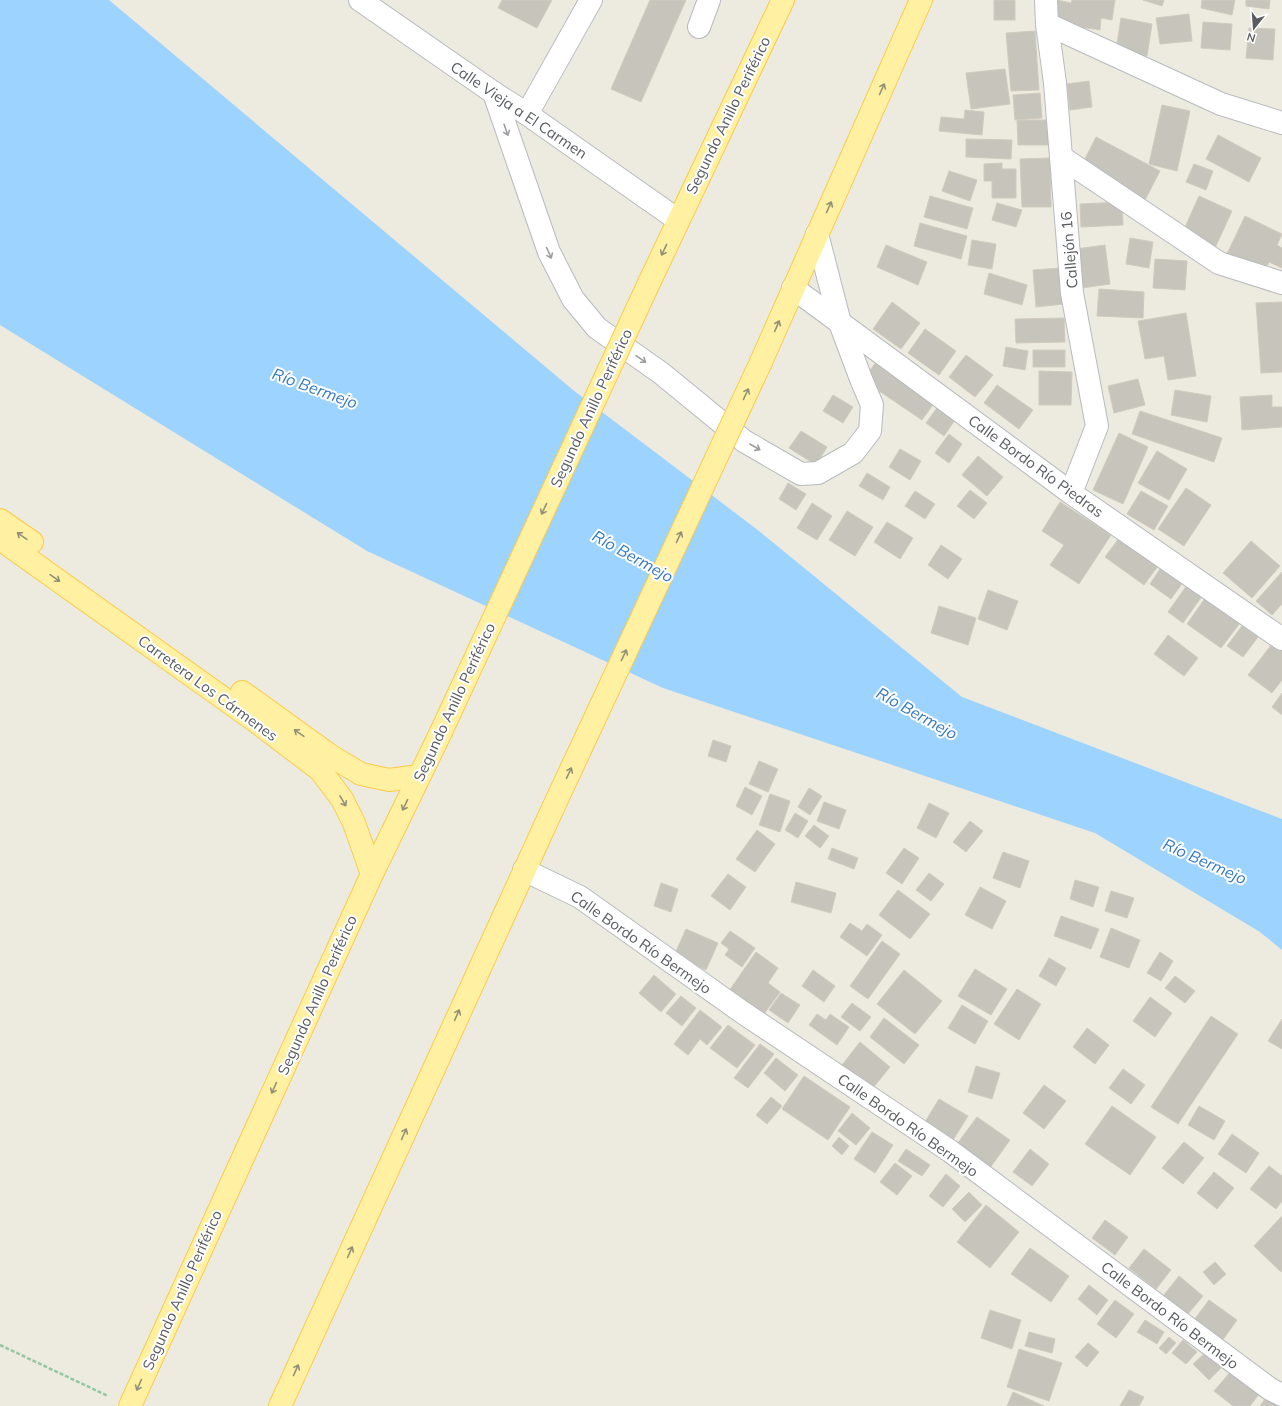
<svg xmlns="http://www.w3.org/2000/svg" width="1282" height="1406" viewBox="0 0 1282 1406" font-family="Mulish,sans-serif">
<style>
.water{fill:#9cd3ff}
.building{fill:#c7c4bc;stroke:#d1cbbd}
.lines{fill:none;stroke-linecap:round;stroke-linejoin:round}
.minor-casing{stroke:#b7babf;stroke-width:24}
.major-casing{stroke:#fbcb49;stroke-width:24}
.path{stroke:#92c8a2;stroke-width:2.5;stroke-dasharray:4 2;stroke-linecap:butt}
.minor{stroke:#fff;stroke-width:22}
.major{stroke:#fff1a1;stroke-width:22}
.major-bridge-casing{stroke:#fbcb49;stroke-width:24;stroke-linecap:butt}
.major-bridge{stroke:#fff1a1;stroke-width:22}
.oneway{stroke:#929077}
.oneway2{stroke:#9b9da0}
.labels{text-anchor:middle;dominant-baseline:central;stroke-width:4;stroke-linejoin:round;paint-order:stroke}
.street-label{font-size:15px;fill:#585c61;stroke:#fff}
.water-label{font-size:16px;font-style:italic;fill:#3579c1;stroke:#fff}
</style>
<rect width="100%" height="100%" fill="#edeadf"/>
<path class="water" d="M0,0h109l464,390 186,141 203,166 320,122v131l-22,-18 -165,-99 -432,-145 -296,-137 -367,-226z"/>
<g class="building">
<path d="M502,0h50l-15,28 -39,-20z"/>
<path d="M650,0h36l-45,102 -30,-13z"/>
<rect x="994" y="0" width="21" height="20"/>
<path d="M1057,0l14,3 1,-3h43l-3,20 -11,-2 -1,12 -46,-7z"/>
<path d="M1143,0h21l-2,6z"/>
<path d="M1202,0h33l-3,15 -31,-7z"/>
<path d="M1246,0h24l-1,9 -23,-3z"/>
<path d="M1189,14l3,27 -32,3 -4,-26z"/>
<path d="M1121,18l31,6 -5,32 -31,-6z"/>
<path d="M1203,22l29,2 -2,26 -29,-2z"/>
<path d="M1249,28l26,1 -2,31 -27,-2z"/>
<path d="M1035,31l4,59 -28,1 -5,-58z"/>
<path d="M1005,69l5,35 -39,5 -5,-36z"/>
<path d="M1089,81l3,26 -22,3 -3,-26z"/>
<path d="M1040,93l2,25 -27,2 -2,-25z"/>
<path d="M1162,105l28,6 -13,60 -28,-7z"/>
<path d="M965,110l19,2 -2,23 -43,-4 2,-14 23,2z"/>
<path d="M1017,120h37v25h-36z"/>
<path d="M1218,135l43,23 -12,24 -43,-23z"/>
<path d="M1096,137l64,34 -15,29 -64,-33z"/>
<path d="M966,139l46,1 -1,19 -45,-2z"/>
<path d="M1050,158l1,49h-29l-2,-48z"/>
<path d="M1002,163v6h14v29h-24v-17h-8v-17z"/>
<path d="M1194,164l19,7 -7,19 -20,-8z"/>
<path d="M949,171l28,9 -7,21 -28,-10z"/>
<path d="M930,196l43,12 -6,21 -43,-12z"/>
<path d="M1199,196l33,15 -17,37 -33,-14z"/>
<path d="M1122,202l1,23 -42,2 -1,-23z"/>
<path d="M997,203l25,7 -6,17 -24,-7z"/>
<path d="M1245,216l37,18 -5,11 5,3v20l-13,-6 -5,11 -38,-17z"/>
<path d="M920,223l47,13 -6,23 -47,-13z"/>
<path d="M1130,238l23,4 -4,26 -23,-4z"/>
<path d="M972,240l24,4 -4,25 -24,-4z"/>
<path d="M886,245l41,17 -9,23 -41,-18z"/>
<path d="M1105,245l5,39 -28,4 -6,-39z"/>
<path d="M1155,259l32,2 -2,29 -32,-2z"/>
<path d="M1061,268l3,36 -28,3 -3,-37z"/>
<path d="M989,273l38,12 -5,20 -38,-11z"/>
<path d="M1099,289l45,3 -1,26 -46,-2z"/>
<path d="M892,302l28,21 -19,26 -28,-20z"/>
<path d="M1282,302v70l-21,1 -5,-70z"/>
<path d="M1186,313l10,63 -28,4 -4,-24 -19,3 -7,-38z"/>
<path d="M1064,318l1,24 -49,1 -1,-24z"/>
<path d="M925,329l31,22 -17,24 -31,-22z"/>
<path d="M1006,347l22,4 -3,19 -22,-4z"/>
<rect x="1033" y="350" width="32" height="17"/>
<path d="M966,355l27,20 -18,22 -26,-20z"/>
<path d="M879,358l58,41 -15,21 -59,-40z"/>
<path d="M1039,371l33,1 -1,33h-32z"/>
<path d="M1138,379l7,26 -31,8 -6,-27z"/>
<path d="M997,385l36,25 -14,19 -35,-26z"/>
<path d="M1175,390l36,6 -4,26 -36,-7z"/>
<path d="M833,395l20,12 -10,16 -20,-12z"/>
<path d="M1272,395v12h10v20l-40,3 -2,-33z"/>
<path d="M939,405l18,12 -13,19 -18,-13z"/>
<path d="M1140,411l82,27 -8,24 -82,-28z"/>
<path d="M801,431l26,16 -11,18 -27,-17z"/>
<path d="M1119,433l29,14 -25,57 -30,-14z"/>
<path d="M949,434l13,10 -13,19 -14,-10z"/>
<path d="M900,449l21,12 -11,19 -21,-13z"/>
<path d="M1157,451l30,18 -18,31 -31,-17z"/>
<path d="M978,456l25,21 -16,19 -25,-21z"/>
<path d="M867,473l23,14 -7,13 -24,-14z"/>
<path d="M788,483l18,11 -10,16 -17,-11z"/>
<path d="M1186,488l25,17 -27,41 -26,-17z"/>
<path d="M970,490l17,13 -13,16 -17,-13z"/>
<path d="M915,491l20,13 -10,15 -20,-13z"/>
<path d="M1141,491l27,15 -14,24 -27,-16z"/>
<path d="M1060,502l51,33 -32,49 -29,-19 14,-20 -22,-14z"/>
<path d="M812,503l20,13 -15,24 -20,-12z"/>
<path d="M847,511l26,16 -18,29 -26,-16z"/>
<path d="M887,522l26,16 -13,21 -26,-17z"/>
<path d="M1122,534l39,28 -17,23 -39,-28z"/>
<path d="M1251,541l29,25 -28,32 -29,-25z"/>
<path d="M941,545l21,14 -14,20 -20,-14z"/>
<path d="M1164,563l22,15 -15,21 -21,-15z"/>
<path d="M1282,572v32l-10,11 -16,-14z"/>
<path d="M1190,581l15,11 -22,31 -15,-11z"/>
<path d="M988,590l30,11 -11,29 -29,-11z"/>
<path d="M1208,594l35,25 -22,29 -34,-24z"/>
<path d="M939,606l37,12 -8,27 -37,-12z"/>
<path d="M1242,626l16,11 -15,20 -16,-11z"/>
<path d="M1168,635l30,23 -14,18 -30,-22z"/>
<path d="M1272,644l10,7v29l-10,13 -24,-18z"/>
<path d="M1282,693v22l-10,-8z"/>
<path d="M713,740l18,6 -5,16 -18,-6z"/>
<path d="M759,761l19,8 -10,23 -19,-8z"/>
<path d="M745,787l17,9 -10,19 -16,-9z"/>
<path d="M809,788l13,8 -12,19 -12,-8z"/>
<path d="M770,794l20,7 -10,31 -21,-7z"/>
<path d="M824,802l22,8 -7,19 -22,-8z"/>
<path d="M929,803l20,10 -13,25 -19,-10z"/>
<path d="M795,813l13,8 -10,17 -13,-8z"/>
<path d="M970,821l13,10 -17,21 -13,-10z"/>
<path d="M814,825l15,11 -9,12 -15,-12z"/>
<path d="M757,830l18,14 -20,28 -19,-13z"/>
<path d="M832,848l26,10 -4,11 -26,-10z"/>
<path d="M904,848l15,10 -17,26 -16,-11z"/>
<path d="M1003,852l26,9 -9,27 -27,-10z"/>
<path d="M929,873l15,11 -13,17 -15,-11z"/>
<path d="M728,874l18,13 -16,23 -19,-14z"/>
<path d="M1075,880l24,7 -6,20 -23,-8z"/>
<path d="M796,882l40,11 -5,20 -40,-11z"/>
<path d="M661,883l17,6 -7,23 -17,-6z"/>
<path d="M980,887l26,14 -14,28 -27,-14z"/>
<path d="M898,890l32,24 -20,25 -31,-24z"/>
<path d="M1111,891l23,7 -7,20 -22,-7z"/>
<path d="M1061,916l38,13 -8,20 -37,-13z"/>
<path d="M850,923l12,8 5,-7 15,11 -15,21 -27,-19z"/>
<path d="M1111,928l29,12 -11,28 -29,-11z"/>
<path d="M686,929l32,14 -12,27 -32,-14z"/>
<path d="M730,931l25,17 -13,19 -17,-12 4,-6 -8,-6z"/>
<path d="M882,941l18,13 -32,45 -18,-13z"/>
<path d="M756,952l22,16 -10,15 12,9 -19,26 -34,-24z"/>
<path d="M1160,952l13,9 -12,20 -14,-8z"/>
<path d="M1049,958l17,10 -10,18 -17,-10z"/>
<path d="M975,969l32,20 -16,26 -33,-19z"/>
<path d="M813,970l22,16 -11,16 -22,-16z"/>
<path d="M904,970l38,31 -27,33 -38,-30z"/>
<path d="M654,975l22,19 -15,18 -22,-19z"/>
<path d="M1175,976l20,15 -10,12 -20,-15z"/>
<path d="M1017,989l24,15 -22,36 -25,-16z"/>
<path d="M781,993l19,12 -12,18 -19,-13z"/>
<path d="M681,996l15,12 -14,18 -16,-13z"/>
<path d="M1150,997l22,16 -17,24 -22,-16z"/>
<path d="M852,1003l19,14 -11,14 -19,-14z"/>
<path d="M962,1005l26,16 -13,23 -27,-16z"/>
<path d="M700,1010l22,17 -15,18 -7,-6 -12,16 -14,-11z"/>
<path d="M817,1014l9,6 4,-6 19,13 -12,18 -28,-20z"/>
<path d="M1211,1016l27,18 -60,90 -27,-17z"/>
<path d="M884,1018l35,27 -15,19 -34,-27z"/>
<path d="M1282,1019v30l-14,-8z"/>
<path d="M728,1025l27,20 -18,23 -27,-20z"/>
<path d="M1087,1028l22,17 -14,19 -22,-17z"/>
<path d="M860,1042l30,25 -18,22 -30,-24z"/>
<path d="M760,1044l14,10 -26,34 -14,-10z"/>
<path d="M776,1058l22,17 -13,16 -21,-18z"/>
<path d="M976,1066l24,7 -8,26 -24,-7z"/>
<path d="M1123,1069l22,16 -14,19 -22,-16z"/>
<path d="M804,1076l46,31 -22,33 -46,-31z"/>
<path d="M1044,1085l22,16 -22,28 -21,-16z"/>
<path d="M771,1097l11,9 -15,18 -11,-9z"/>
<path d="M939,1099l29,17 -15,24 -28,-18z"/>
<path d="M1112,1106l44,31 -26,38 -45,-31z"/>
<path d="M1199,1106l26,15 -11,19 -26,-15z"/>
<path d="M852,1113l18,15 -14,17 -18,-14z"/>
<path d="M977,1117l33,23 -23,32 -33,-24z"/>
<path d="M872,1132l21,13 -18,28 -21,-14z"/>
<path d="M1232,1134l27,19 -13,20 -28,-19z"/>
<path d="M839,1137l10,9 -7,9 -10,-9z"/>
<path d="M1184,1142l20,16 -21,26 -21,-16z"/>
<path d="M906,1149l24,16 -8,11 -24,-15z"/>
<path d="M1030,1149l19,15 -17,22 -19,-14z"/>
<path d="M895,1163l17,13 -15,19 -17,-13z"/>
<path d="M1269,1166l13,10v25l-6,8 -26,-20z"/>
<path d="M1214,1172l20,16 -17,21 -20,-16z"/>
<path d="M946,1174l14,12 -17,21 -14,-11z"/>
<path d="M969,1192l13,13 -17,17 -13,-13z"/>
<path d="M986,1205l33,27 -29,36 -33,-26z"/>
<path d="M1282,1216v54l-1,2 -27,-26z"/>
<path d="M1105,1220l23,17 -13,18 -23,-17z"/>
<path d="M1030,1248l39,28 -18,26 -40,-28z"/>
<path d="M1144,1249l27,21 -15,19 -27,-21z"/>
<path d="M1215,1262l11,12 -12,11 -11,-13z"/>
<path d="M1179,1276l24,20 -16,19 -24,-19z"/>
<path d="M1089,1285l19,15 -11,15 -19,-16z"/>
<path d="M1115,1300l19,14 -18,24 -19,-14z"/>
<path d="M1209,1300l28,20 -15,21 -28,-21z"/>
<path d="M990,1310l31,10 -9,29 -31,-11z"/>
<path d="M1145,1320l19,12 -7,12 -20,-12z"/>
<path d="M1029,1332l26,7 -3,14 -27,-7z"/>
<path d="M1169,1337l7,6 -10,11 -7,-6z"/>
<path d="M1183,1340l14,12 -11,12 -14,-11z"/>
<path d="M1088,1343l11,9 -12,15 -12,-10z"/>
<path d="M1019,1349l43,14 -13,38 -42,-14z"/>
<path d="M1206,1352l15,16 -12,12 -16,-16z"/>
<path d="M1232,1370l28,23 -10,13h-17l-19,-15z"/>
<path d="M1129,1390l15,7 -5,9h-19z"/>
<path d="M1013,1392l31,14h-37z"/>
<path d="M1267,1396l14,10h-21z"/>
</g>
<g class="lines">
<defs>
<g id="minor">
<path d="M360,0l134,93 33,21 151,106"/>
<path d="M1046,0l1,24 8,59 17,210 25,133 -26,67"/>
<path d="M1047,24l174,80 61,19"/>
<path d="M699,27l10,-27"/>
<path d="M494,93l55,159 24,47 24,29 64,45 83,68 57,33 17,-1 35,-20 17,-22 2,-26 -11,-26 -21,-56 -23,-89"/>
<path d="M527,114l64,-114"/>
<path d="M1061,157l158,106 63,20"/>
<path d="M793,288l278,205 211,146"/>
<path d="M524,870l56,27 162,115 208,139 320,238 12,6"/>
</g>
<g id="major">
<path d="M649,283l134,-283"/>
<path d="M761,362l160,-362"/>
<path d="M0,520l32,22"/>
<path d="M0,539l254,181 66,50 22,29 12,24 18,51"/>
<path d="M242,692l89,64 30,18 28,6 30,-4"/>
<path d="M130,1406l242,-532 69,-142"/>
<path d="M280,1406l273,-598"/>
</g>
</defs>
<use href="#minor" class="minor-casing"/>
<use href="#major" class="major-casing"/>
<path class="path" d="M0,1345l108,51"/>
<use href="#minor" class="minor"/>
<use href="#major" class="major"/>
<defs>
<g id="major-bridge">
<path d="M441,732l208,-449"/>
<path d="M553,808l208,-446"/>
</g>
</defs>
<use href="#major-bridge" class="major-bridge-casing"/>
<use href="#major-bridge" class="major-bridge"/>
</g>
<defs><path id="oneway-shaft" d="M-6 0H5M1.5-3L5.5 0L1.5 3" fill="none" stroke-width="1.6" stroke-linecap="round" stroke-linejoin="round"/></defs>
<g class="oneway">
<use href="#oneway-shaft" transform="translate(882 89) rotate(-66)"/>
<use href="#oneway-shaft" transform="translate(829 207) rotate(-66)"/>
<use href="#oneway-shaft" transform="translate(664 250) rotate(115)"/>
<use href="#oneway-shaft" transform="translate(777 326) rotate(-67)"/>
<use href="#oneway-shaft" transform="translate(746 394) rotate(-65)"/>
<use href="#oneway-shaft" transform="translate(544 509) rotate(115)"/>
<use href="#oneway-shaft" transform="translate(22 536) rotate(-145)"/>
<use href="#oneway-shaft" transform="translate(679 537) rotate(-65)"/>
<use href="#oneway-shaft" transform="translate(55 578) rotate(35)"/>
<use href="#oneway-shaft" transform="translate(624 655) rotate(-65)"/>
<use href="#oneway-shaft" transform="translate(299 733) rotate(-145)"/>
<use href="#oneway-shaft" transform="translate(569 773) rotate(-65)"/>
<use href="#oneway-shaft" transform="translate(343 801) rotate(60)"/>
<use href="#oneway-shaft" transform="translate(405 805) rotate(116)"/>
<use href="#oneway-shaft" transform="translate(457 1015) rotate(-66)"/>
<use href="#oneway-shaft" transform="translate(274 1088) rotate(114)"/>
<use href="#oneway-shaft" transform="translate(404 1134) rotate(-66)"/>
<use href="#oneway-shaft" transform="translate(350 1252) rotate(-66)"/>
<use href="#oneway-shaft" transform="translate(296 1370) rotate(-66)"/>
<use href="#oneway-shaft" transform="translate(139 1385) rotate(114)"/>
</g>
<g class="oneway2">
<use href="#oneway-shaft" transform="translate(506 130) rotate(71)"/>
<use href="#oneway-shaft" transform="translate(549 253) rotate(66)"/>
<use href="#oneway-shaft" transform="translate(641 359) rotate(35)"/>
<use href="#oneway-shaft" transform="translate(755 447) rotate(30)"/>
</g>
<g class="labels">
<g class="street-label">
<text transform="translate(519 110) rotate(34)">Calle Vieja a El Carmen</text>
<text transform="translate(728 115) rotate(-64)">Segundo Anillo Periférico</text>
<text transform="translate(1069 250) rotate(-95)">Callejón 16</text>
<text transform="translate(591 408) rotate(-65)">Segundo Anillo Periférico</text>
<text transform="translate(1036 466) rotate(36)">Calle Bordo Río Piedras</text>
<text transform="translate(208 688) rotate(36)">Carretera Los Cármenes</text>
<text transform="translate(454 702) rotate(-65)">Segundo Anillo Periférico</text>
<text transform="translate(641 942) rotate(35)">Calle Bordo Río Bermejo</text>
<text transform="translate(317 995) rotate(-66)">Segundo Anillo Periférico</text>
<text transform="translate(908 1125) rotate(35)">Calle Bordo Río Bermejo</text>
<text transform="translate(182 1290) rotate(-66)">Segundo Anillo Periférico</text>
<text transform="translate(1170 1315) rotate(37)">Calle Bordo Río Bermejo</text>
</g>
<g class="water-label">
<text transform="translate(315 388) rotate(20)">Río Bermejo</text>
<text transform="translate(633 556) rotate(29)">Río Bermejo</text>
<text transform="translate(917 713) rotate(29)">Río Bermejo</text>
<text transform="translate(1205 861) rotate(24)">Río Bermejo</text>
</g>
</g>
<g transform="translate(1254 28) rotate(197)" stroke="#ffffff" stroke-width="3" paint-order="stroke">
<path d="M0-3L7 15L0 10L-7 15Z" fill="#585c61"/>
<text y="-6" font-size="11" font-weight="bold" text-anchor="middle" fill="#585c61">N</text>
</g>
</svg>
